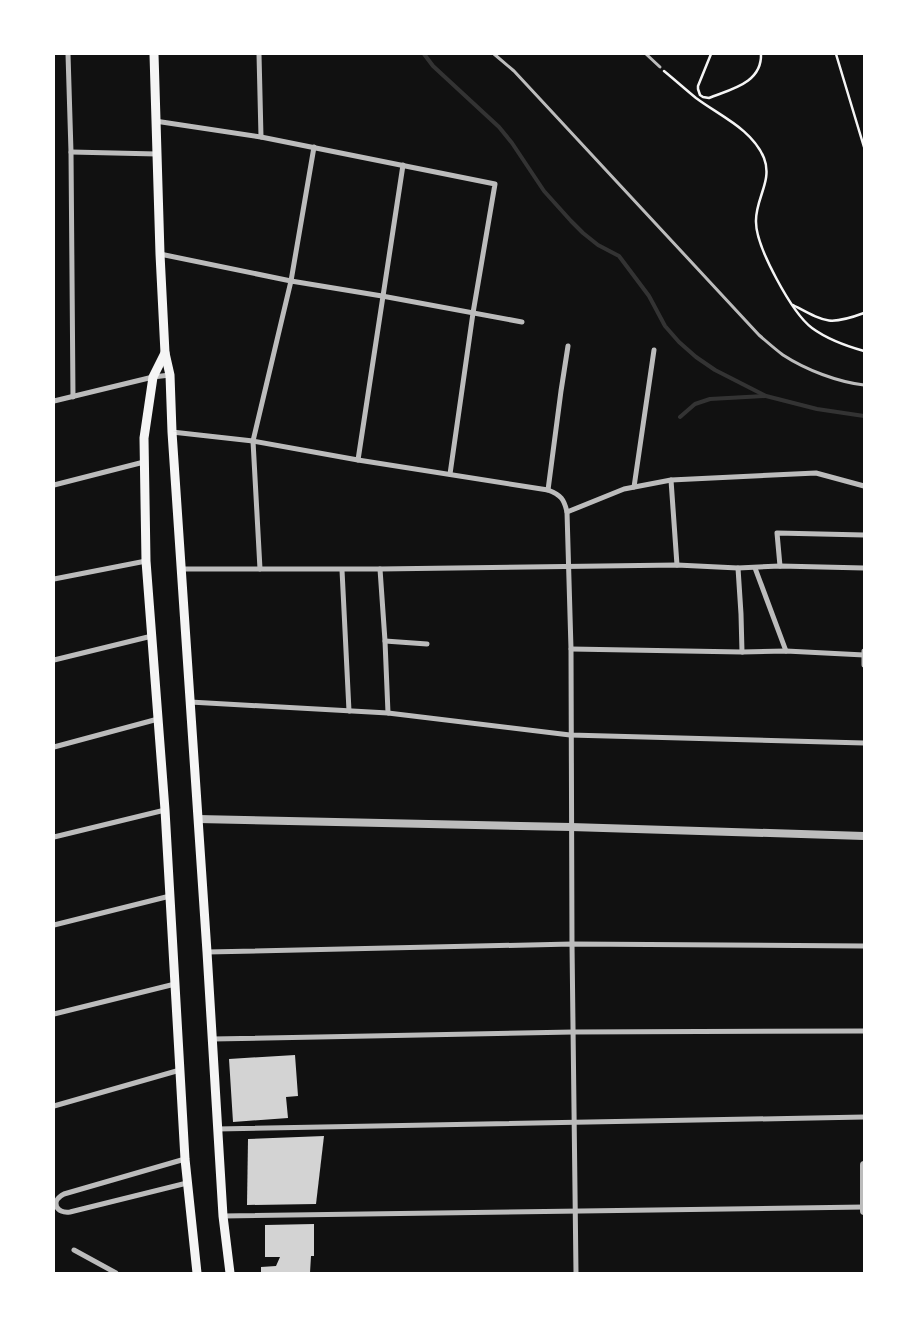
<svg xmlns="http://www.w3.org/2000/svg" width="918" height="1327" viewBox="0 0 918 1327" font-family="'Source Sans 3',sans-serif">
<style>
.lines{fill:none;stroke-linecap:round;stroke-linejoin:round}
.stream{stroke:#333;stroke-width:4}
.building{fill:#d3d3d3}
.path{stroke:#f5f5f5;stroke-width:2.5}
.service{stroke:#bcbcbc;stroke-width:3}
.minor{stroke:#bcbcbc;stroke-width:5}
.tertiary{stroke:#bcbcbc;stroke-width:8}
.secondary{stroke:#f5f5f5;stroke-width:9}
</style>
<rect width="100%" height="100%" fill="#111"/>
<g class="lines">
<g class="stream">
<path d="M424,54l9,12 66,61 13,16 32,48 27,30 12,12 15,12 21,11 30,40 16,30 14,16 17,15 19,13 51,26 51,13 47,7"/>
<path d="M680,417l15,-13 15,-5 55,-3"/>
</g>
</g>
<g class="building">
<path d="M295,1055l3,41 -12,1 2,21 -55,4 -4,-63z"/>
<path d="M324,1136l-8,68 -69,1 1,-66z"/>
<path d="M314,1224v32h-3l-1,17h-49v-6l15,-1 4,-9h-15v-32z"/>
</g>
<g class="lines">
<g class="path">
<path d="M711,54l-13,32v3l2,6 3,2 6,1c22,-9 53,-15 52,-44"/>
<path d="M836,54l28,93"/>
<path d="M664,71c11,9 21,18 32,27 24,18 56,31 68,60 9,23 -9,41 -8,64 0,25 36,91 56,106 15,11 34,18 52,23"/>
<path d="M793,305c32,17 36,21 71,8"/>
</g>
<g class="service">
<path d="M494,54l20,17 245,264c8,7 16,14 24,20 23,15 55,27 81,30"/>
<path d="M646,54l14,13"/>
</g>
<g class="minor">
<path d="M68,54l3,98 2,245"/>
<path d="M259,54l2,83"/>
<path d="M155,121l106,16 234,47 -22,129 -23,161"/>
<path d="M71,152l86,2"/>
<path d="M160,254l131,27 91,15 140,26"/>
<path d="M54,401l99,-24 17,-2"/>
<path d="M172,432l81,9 105,19 190,30c13,5 16,9 19,22l4,137 1,295 4,329"/>
<path d="M358,460l45,-295"/>
<path d="M671,480l6,85"/>
<path d="M54,485l90,-23"/>
<path d="M634,487l20,-137"/>
<path d="M548,490l13,-99 7,-45"/>
<path d="M567,512l57,-23 47,-9 145,-7 48,13"/>
<path d="M780,566l-3,-33 87,2"/>
<path d="M738,568l3,46 1,38"/>
<path d="M755,568l31,83"/>
<path d="M181,569h199l297,-4 61,3 42,-2 84,2"/>
<path d="M260,569l-7,-128 38,-160 23,-134"/>
<path d="M380,569l5,72 3,72"/>
<path d="M342,570l7,141"/>
<path d="M54,579l92,-18"/>
<path d="M385,641l42,3"/>
<path d="M571,649l171,3 44,-1 78,4"/>
<path d="M864,651v14"/>
<path d="M54,660l98,-24"/>
<path d="M190,702l198,11 182,22 294,8"/>
<path d="M54,747l104,-28"/>
<path d="M54,837l111,-27"/>
<path d="M54,925l116,-29"/>
<path d="M207,952l365,-8 292,2"/>
<path d="M54,1014l121,-30"/>
<path d="M212,1039l361,-7 291,-1"/>
<path d="M54,1106l126,-36"/>
<path d="M217,1129l647,-12"/>
<path d="M185,1159l-121,35c-14,7 -8,20 6,18l117,-29"/>
<path d="M223,1216l641,-9"/>
<path d="M74,1250l42,23"/>
</g>
<g class="tertiary">
<path d="M198,819l373,8 293,9"/>
<path d="M864,1165v46"/>
</g>
<g class="secondary">
<path d="M154,54l6,200 5,99 5,22 2,57 35,520 16,264 7,57"/>
<path d="M165,353l-12,24 -9,61 2,123 19,249 20,349 12,114"/>
</g>
</g>
<rect width="918" height="1327" fill="none" stroke="#ffffff" stroke-width="110"/>
</svg>
